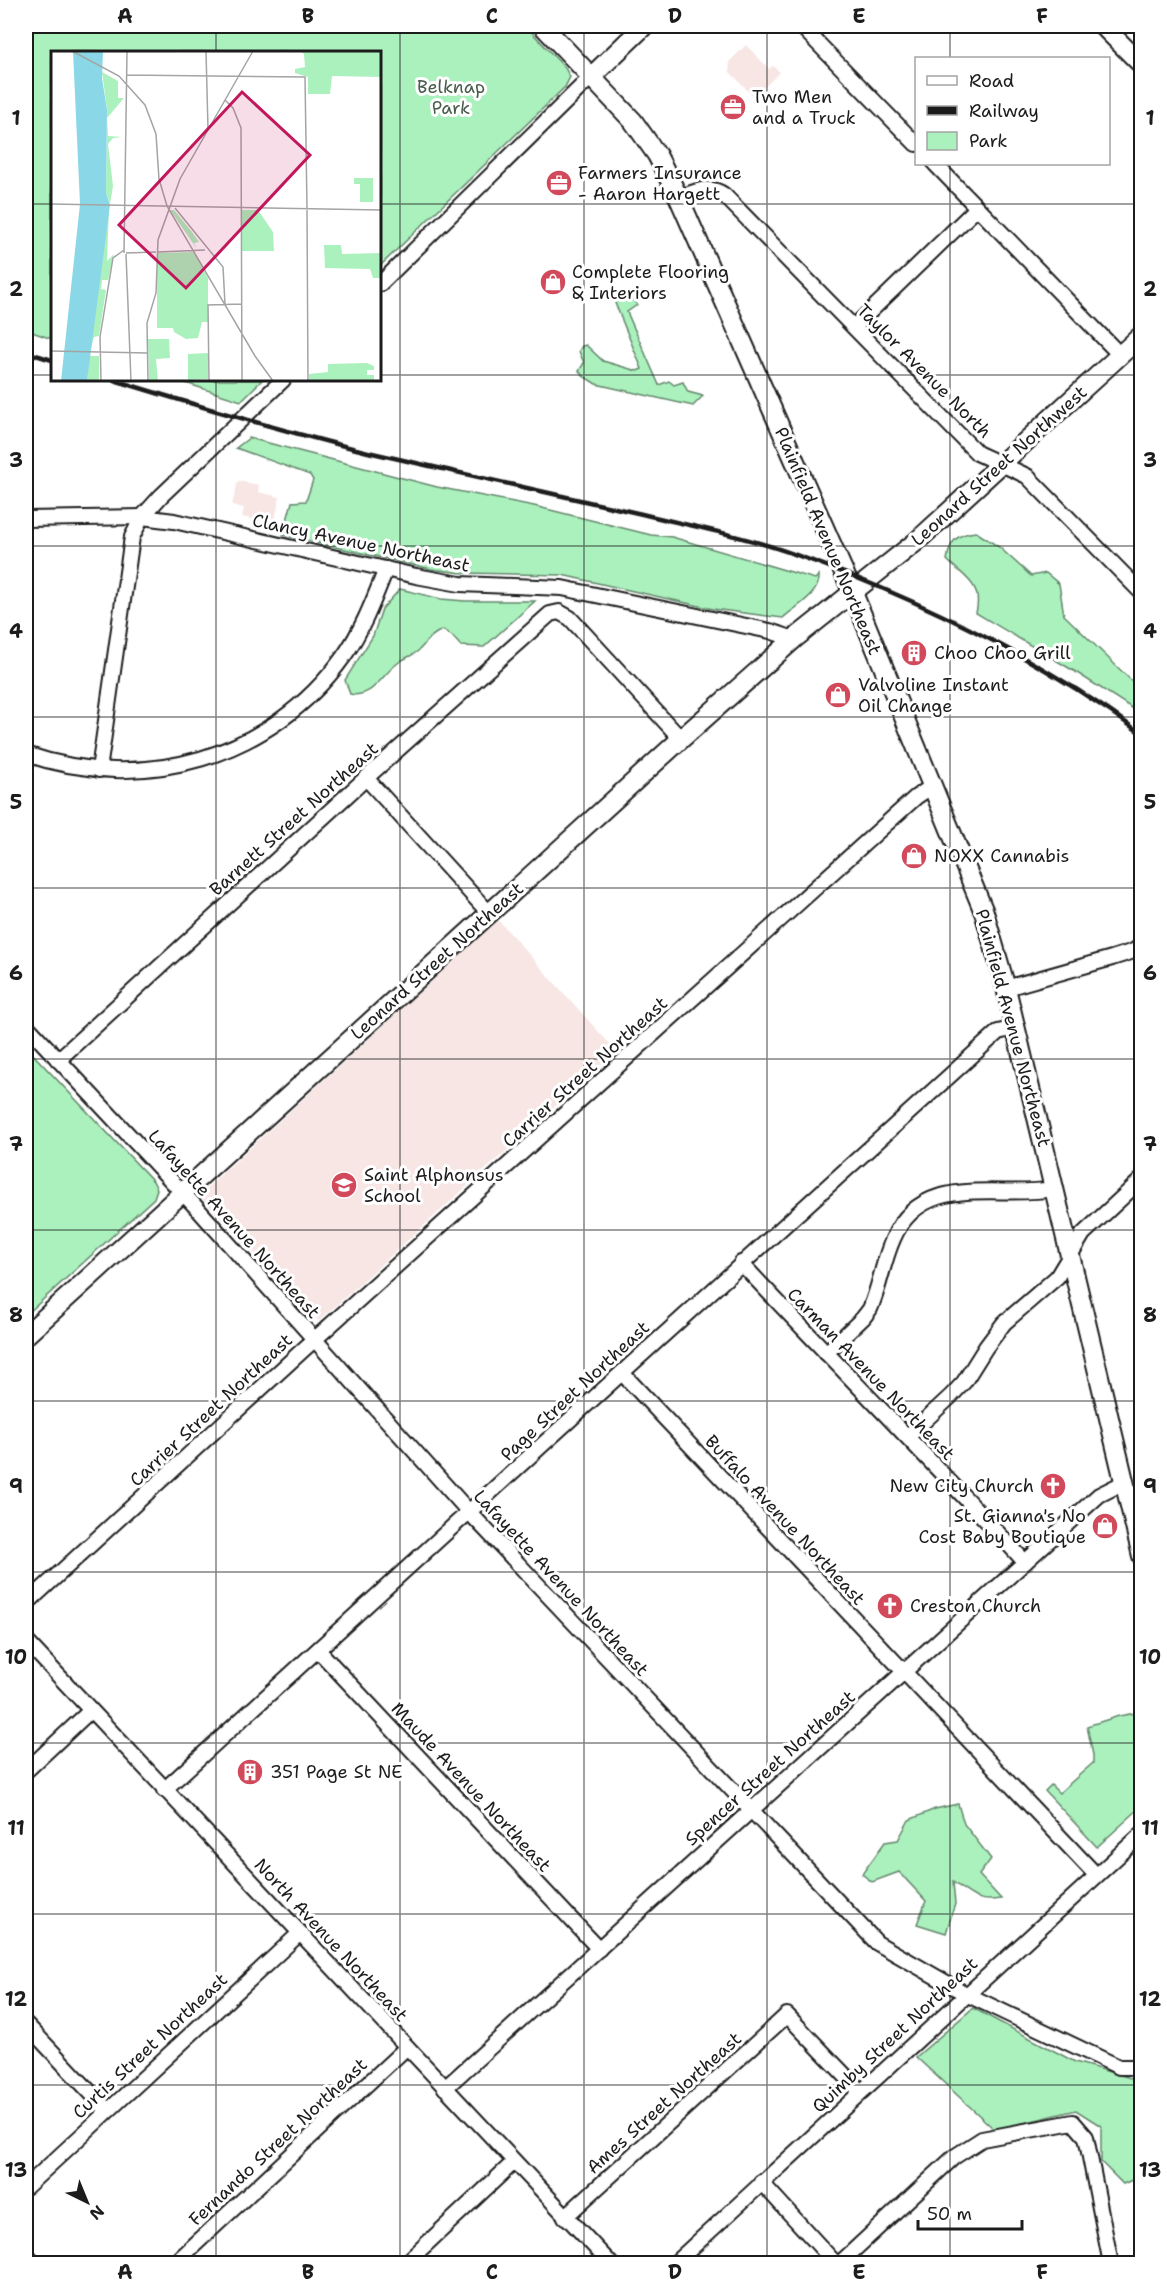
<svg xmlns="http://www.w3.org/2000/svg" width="1167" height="2289" viewBox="0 0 1167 2289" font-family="'Shantell Sans',sans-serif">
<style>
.built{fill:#f7e6e4}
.green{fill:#abf1bd;stroke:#64866c;stroke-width:1.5}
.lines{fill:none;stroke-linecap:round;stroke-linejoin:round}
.minor-casing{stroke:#1c1c1c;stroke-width:18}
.major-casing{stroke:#1c1c1c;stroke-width:22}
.minor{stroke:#fff;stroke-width:14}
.major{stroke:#fff;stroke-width:18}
.rail{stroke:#1c1c1c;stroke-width:4.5}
.grid{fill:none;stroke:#1c1c1c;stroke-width:1.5;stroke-opacity:0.55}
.labels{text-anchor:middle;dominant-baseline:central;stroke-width:6;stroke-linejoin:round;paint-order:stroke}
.park-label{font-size:18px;fill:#475c4c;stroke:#fff}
.poi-label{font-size:18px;fill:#1c1c1c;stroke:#fff;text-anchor:start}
.street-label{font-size:18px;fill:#1c1c1c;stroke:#fff}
.inset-road{fill:none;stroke:#a4a4a4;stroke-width:1.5}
.view{fill:#c2185b;fill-opacity:0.15;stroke:#c2185b;stroke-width:3}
.inset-edge{fill:none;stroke:#1c1c1c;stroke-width:3}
.neatline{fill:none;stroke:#1c1c1c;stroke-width:2}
.grid-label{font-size:20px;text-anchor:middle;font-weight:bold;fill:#1c1c1c}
</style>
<rect width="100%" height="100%" fill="#fff"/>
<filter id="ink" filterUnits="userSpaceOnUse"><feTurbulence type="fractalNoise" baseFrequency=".0167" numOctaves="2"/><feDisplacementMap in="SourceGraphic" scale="12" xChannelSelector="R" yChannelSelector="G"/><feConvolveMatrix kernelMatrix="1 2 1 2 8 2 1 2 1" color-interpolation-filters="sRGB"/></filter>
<g filter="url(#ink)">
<g class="built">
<path d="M746,45l23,24 4,-3 7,6 -26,25 -24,-25 -1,-10z"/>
<path d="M238,481l21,4 -1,7 22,5 -6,27 -32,-7 2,-9 -12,-3z"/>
<path d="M498,920l118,131 -297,270 -120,-126z"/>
</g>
<g class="green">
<path d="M26,26h500l39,42 5,9 -5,10 -185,179v-214h-328v287l-26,-9z"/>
<path d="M630,293l3,2 4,10 -10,7 32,73 10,-4 5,4 9,-3 5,10 15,4 -10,10 -97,-22 -13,-8 -4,-5 5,-8 -5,-12 3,-5 4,-1 17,16 34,10 5,-2 -27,-66 3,-5z"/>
<path d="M176,380h86l-21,21z"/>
<path d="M249,438l188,49 97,19 117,29 21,2 143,42 4,-4c2,19 -24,32 -36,43l-70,-9 -151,-34 -100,-2 -31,-4 -148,-34 9,-33 14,-1 7,-21 -3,-5 -74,-27z"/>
<path d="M976,532l23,15 32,29 15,-3 13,11 5,31 77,75v24l-67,-43 -98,-58c7,-29 -11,-35 -29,-53 3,-19 9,-26 29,-28z"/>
<path d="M400,589l41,10 24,2h70l-51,46 -23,-1 -9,-10 -9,-6c-12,4 -16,12 -25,21 -6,5 -14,7 -20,12 -16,11 -25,36 -48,31l-5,-14 28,-44 9,-27z"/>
<path d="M26,1047l127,134 4,8 -3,9 -128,117z"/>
<path d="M1141,1712v95l-44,40 -52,-56 6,-6 8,8 34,-30v-8l-6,-29 32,-10z"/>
<path d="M958,1804l6,20 27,35 -12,16 22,24c-25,4 -29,-4 -48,-17l2,22 -9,29 -29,-9 9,-23 -27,-29 -27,10 -10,-8 23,-32 13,-2 11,-20 26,-11z"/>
<path d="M973,2008l102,54 66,19v95l-18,8 -22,-22v-36l-25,-16 -81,20 -79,-73z"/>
</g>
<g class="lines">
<defs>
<g id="minor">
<path d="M801,26l115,118"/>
<path d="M935,164l185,191"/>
<path d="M679,198c15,-6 30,-14 45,-3l253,258 50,23 115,117"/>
<path d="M380,284l212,-208"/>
<path d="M854,327l123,-119"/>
<path d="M26,519l116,-2 32,4 242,55 44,8 102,4 208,43 24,8"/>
<path d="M26,754c116,40 245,5 318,-98 19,-27 30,-57 42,-87"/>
<path d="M99,770l33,-233 10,-20 19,-21 122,-116"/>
<path d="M366,778l123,135"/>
<path d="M1006,988l106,-30 22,-7 8,-6"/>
<path d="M26,1025l169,181 275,307 407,430 89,51 153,73h23"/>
<path d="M58,1060l308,-282 184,-164 9,-2 11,6 111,121"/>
<path d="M741,1263c94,100 191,198 284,299"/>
<path d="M826,1353l37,-35 7,-9c10,-23 13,-48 23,-70 29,-68 104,-40 161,-50"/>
<path d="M622,1373l474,502"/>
<path d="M908,1436l43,-40 13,-14 22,-35 18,-24 53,-46 26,-43 59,-55"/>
<path d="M26,1604l278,-255 612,-552 15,-10"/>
<path d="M26,1641l585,623"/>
<path d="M318,1650l281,299"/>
<path d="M26,1771l64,-60"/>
<path d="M164,1790c278,-253 554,-507 834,-758l17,-4"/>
<path d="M26,2024l81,86"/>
<path d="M445,2088l654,-593 24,-12"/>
<path d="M761,2182l75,82"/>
<path d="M26,2187l274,-254"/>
<path d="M565,2217l222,-202 73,76"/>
<path d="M26,2254l8,10"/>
<path d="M174,2264l232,-216"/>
<path d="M405,2264l109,-102"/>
<path d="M674,2264l468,-430"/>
<path d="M839,2264l115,-107 28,-18 91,-17 13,15 25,127"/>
</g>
<g id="major">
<path d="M543,26l90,95 24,34 22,43 174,395 131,319 22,76 136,568"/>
<path d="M1103,26l39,39"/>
<path d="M592,76l52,-50"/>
<path d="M26,1335l655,-596 113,-100 123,-98 225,-206"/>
</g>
</defs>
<use href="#minor" class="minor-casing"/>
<use href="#major" class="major-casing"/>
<use href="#minor" class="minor"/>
<use href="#major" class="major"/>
<g class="rail">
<path d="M26,352l26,8"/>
<path d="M114,380c84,26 168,51 254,72 91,21 182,41 274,62 49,12 101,22 149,39 124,44 244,102 351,181"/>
</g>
</g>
</g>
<path class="grid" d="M216,26v26M400,26v2238M584,26v2238M767,26v2238M950,26v32M950,164v2100M26,204h26M380,204h762M26,375h26M380,375h762M216,380v1884M26,546h1116M26,717h1116M26,888h1116M26,1059h1116M26,1230h1116M26,1401h1116M26,1572h1116M26,1743h1116M26,1914h1116M26,2085h1116"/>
<defs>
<symbol id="office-disc" viewBox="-11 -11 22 22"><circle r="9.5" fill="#d1495b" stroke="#fff"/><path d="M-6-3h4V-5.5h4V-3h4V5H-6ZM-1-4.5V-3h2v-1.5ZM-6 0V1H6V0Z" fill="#fff"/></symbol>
<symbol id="shop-disc" viewBox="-11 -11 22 22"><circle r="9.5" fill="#d1495b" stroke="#fff"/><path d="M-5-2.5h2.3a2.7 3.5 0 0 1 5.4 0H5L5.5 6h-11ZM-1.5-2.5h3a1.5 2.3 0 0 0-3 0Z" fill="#fff"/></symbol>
<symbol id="building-disc" viewBox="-11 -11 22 22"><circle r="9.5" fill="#d1495b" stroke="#fff"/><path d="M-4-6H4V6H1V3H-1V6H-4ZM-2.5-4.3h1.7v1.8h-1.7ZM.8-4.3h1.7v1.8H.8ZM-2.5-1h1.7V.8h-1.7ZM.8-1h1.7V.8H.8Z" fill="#fff"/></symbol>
<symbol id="school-disc" viewBox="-11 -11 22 22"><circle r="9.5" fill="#d1495b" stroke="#fff"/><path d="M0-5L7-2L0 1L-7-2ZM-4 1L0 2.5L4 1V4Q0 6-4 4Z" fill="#fff"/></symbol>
<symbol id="church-disc" viewBox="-11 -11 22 22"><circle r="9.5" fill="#d1495b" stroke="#fff"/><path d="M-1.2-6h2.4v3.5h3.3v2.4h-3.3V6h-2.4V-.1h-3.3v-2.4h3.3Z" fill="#fff"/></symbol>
</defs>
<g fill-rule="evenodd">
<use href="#office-disc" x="718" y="92" width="30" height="30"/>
<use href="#office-disc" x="544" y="168" width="30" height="30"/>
<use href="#shop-disc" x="538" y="267" width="30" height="30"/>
<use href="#building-disc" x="899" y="638" width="30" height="30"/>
<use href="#shop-disc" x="823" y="680" width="30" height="30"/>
<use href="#shop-disc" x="899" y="841" width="30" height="30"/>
<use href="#school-disc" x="329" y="1170" width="30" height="30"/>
<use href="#church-disc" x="1038" y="1471" width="30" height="30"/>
<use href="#shop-disc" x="1090" y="1511" width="30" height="30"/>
<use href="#church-disc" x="875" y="1591" width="30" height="30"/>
<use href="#building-disc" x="235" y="1757" width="30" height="30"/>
</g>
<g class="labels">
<g class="park-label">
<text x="451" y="87">Belknap<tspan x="451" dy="21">Park</tspan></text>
</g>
<g class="poi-label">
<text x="752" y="97">Two Men<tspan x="752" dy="21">and a Truck</tspan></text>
<text x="578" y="173">Farmers Insurance<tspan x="578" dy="21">- Aaron Hargett</tspan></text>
<text x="572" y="272">Complete Flooring<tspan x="572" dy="21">&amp; Interiors</tspan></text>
<text x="934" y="653">Choo Choo Grill</text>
<text x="858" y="685">Valvoline Instant<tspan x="858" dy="21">Oil Change</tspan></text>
<text x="934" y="856">NOXX Cannabis</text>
<text x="364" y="1175">Saint Alphonsus<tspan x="364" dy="21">School</tspan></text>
<text x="1034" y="1486" text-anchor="end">New City Church</text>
<text x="1086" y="1516" text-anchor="end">St. Gianna's No<tspan x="1086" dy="21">Cost Baby Boutique</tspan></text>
<text x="910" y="1606">Creston Church</text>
<text x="270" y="1772">351 Page St NE</text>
</g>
<g class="street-label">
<text transform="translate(924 371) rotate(45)">Taylor Avenue North</text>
<text transform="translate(999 466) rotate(-42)">Leonard Street Northwest</text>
<text transform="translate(828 541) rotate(67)">Plainfield Avenue Northeast</text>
<text transform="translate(361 543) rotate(12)">Clancy Avenue Northeast</text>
<text transform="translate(294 819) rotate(-42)">Barnett Street Northeast</text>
<text transform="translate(437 961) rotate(-42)">Leonard Street Northeast</text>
<text transform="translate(1013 1028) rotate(75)">Plainfield Avenue Northeast</text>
<text transform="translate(585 1072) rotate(-42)">Carrier Street Northeast</text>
<text transform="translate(234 1224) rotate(48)">Lafayette Avenue Northeast</text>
<text transform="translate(871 1374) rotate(46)">Carman Avenue Northeast</text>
<text transform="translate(575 1391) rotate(-43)">Page Street Northeast</text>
<text transform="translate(211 1410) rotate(-43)">Carrier Street Northeast</text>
<text transform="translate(785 1520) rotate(47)">Buffalo Avenue Northeast</text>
<text transform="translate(561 1583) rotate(47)">Lafayette Avenue Northeast</text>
<text transform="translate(770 1768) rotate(-42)">Spencer Street Northeast</text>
<text transform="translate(471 1787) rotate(47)">Maude Avenue Northeast</text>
<text transform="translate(331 1940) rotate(47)">North Avenue Northeast</text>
<text transform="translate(895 2035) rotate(-43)">Quimby Street Northeast</text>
<text transform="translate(150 2046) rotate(-43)">Curtis Street Northeast</text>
<text transform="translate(664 2103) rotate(-42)">Ames Street Northeast</text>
<text transform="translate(278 2142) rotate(-43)">Fernando Street Northeast</text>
</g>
</g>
<g transform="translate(51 51)">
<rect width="330" height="330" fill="#fff"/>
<path d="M249,0h81v26l-49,-1 -2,18h-22v-17l-13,-4v-4l10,-2 -1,-13zM51,21l16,9v17h6l-17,20 1,18 14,1 -9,1 -5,6 5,42 -3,18 -4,-11 1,-83zM303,127h19v24h-13v-18h-6zM58,158l-2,52 7,-7 -6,26h-6l-1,9 5,1 -7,46 -5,1 -5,17zM119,159h4l18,22 7,10 -5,1 3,6zM191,159h16l15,22 1,19h-32zM273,194h17l1,9 39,-1v25h-8l-3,-9 -45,-1zM143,201l14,26v44h-6l-4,16 -12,1 -12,-7 -1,-4h-16v-75zM97,288h21l1,19 -14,1 2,22h-9zM157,302v26l-20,1v-26zM38,305h10v25h-12zM316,312l7,3v4h-7v5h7v6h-65v-7l19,-2v-8z" fill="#abf1bd"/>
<path d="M22,0h30l-1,27 5,32 -1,83 4,12 -23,176h-26l19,-177z" fill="#8ad8e7"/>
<path class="inset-road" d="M21,0l47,25 26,29 11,29 3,45 8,27 88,150 18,25M155,0l2,78M75,24l179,2 2,131M174,49l8,8 8,20 1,253M0,153l330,6M124,157l48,59 2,37M256,159l1,171M107,201l47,-2M73,202l3,-202M75,202l30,-1M75,203l5,127M49,285l1,45M49,286l13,-79 11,-8M0,300l96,2M97,330l-1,-58 9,-30 2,-53 22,-61 73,-128M158,330l-1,-76 33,-1"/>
<path class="view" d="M191,41l68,63 -124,133 -67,-63z"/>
<rect width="330" height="330" class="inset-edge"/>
</g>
<rect width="1167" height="2289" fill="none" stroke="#fff" stroke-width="66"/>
<rect x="915" y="57" width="195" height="108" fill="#ffffff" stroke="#a4a4a4" stroke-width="1.5"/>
<rect x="927" y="76" width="30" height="9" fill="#ffffff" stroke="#a4a4a4" stroke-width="1.5"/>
<text x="969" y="87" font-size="18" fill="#1c1c1c">Road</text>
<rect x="927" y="106" width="30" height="9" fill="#1c1c1c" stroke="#a4a4a4" stroke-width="1.5"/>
<text x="969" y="117" font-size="18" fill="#1c1c1c">Railway</text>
<rect x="927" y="132" width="30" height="18" fill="#abf1bd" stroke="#a4a4a4" stroke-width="1.5"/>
<text x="969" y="147" font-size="18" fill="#1c1c1c">Park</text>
<g transform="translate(87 2202) rotate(137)" stroke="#ffffff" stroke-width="4.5" paint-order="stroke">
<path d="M0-4.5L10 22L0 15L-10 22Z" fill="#1c1c1c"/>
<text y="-9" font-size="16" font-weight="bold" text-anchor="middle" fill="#1c1c1c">N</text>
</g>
<path d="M918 2220v9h104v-9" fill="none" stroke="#1c1c1c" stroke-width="3"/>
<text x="927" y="2220" font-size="18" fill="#1c1c1c" stroke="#ffffff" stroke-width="4.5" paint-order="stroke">50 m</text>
<rect x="33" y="33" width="1101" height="2223" class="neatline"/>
<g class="grid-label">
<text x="125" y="23">A</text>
<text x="308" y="23">B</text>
<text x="492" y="23">C</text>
<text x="675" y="23">D</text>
<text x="859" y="23">E</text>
<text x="1042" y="23">F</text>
<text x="16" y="125">1</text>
<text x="1150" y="125">1</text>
<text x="16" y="296">2</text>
<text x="1150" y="296">2</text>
<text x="16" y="467">3</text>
<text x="1150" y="467">3</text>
<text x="16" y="638">4</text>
<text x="1150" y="638">4</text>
<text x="16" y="809">5</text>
<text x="1150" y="809">5</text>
<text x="16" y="980">6</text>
<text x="1150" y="980">6</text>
<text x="16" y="1151">7</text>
<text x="1150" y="1151">7</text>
<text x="16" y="1322">8</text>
<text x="1150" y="1322">8</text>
<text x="16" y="1493">9</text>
<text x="1150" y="1493">9</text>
<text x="16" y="1664">10</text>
<text x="1150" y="1664">10</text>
<text x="16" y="1835">11</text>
<text x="1150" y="1835">11</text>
<text x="16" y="2006">12</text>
<text x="1150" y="2006">12</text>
<text x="16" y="2177">13</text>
<text x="1150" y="2177">13</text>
<text x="125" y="2279">A</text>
<text x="308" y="2279">B</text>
<text x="492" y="2279">C</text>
<text x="675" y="2279">D</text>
<text x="859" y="2279">E</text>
<text x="1042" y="2279">F</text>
</g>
</svg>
